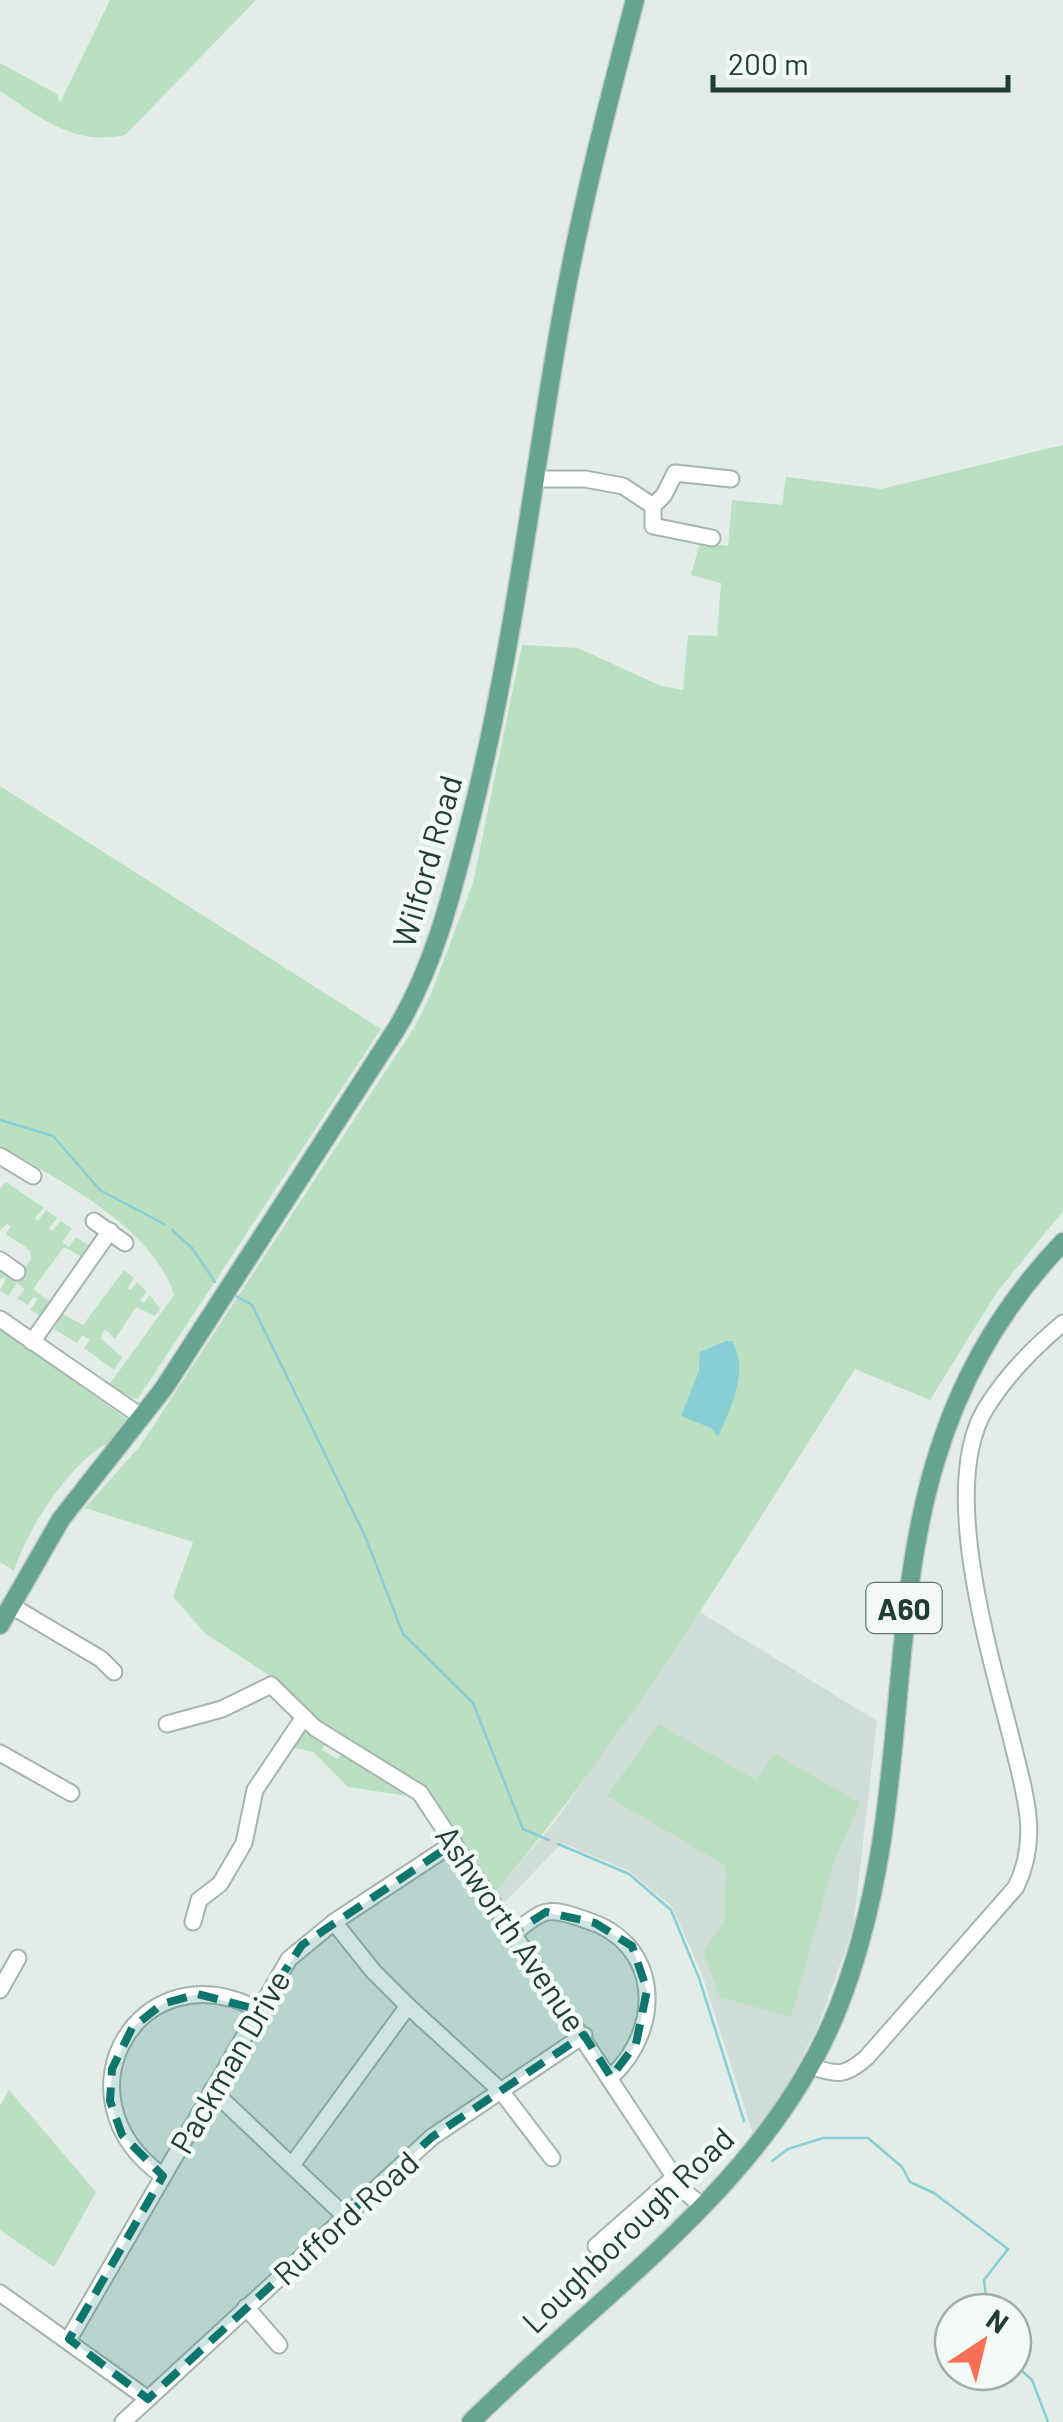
<svg xmlns="http://www.w3.org/2000/svg" width="1063" height="2422" viewBox="0 0 1063 2422" font-family="Barlow,sans-serif">
<style>
.built{fill:#d0ddd6}
.green{fill:#badfc1}
.water{fill:#88ced4}
.lines{fill:none;stroke-linecap:round;stroke-linejoin:round}
.stream{stroke:#88ced4;stroke-width:2.5}
.minor-casing{stroke:#a4b5ae;stroke-width:19}
.major-casing{stroke:#c1c9c6;stroke-width:21}
.minor{stroke:#fff;stroke-width:15}
.major{stroke:#65a48e;stroke-width:18}
.marked{fill:#0f766e;fill-opacity:0.2;stroke:#0f766e;stroke-width:8;stroke-dasharray:20 12;stroke-linejoin:round}
.labels{text-anchor:middle;dominant-baseline:central;stroke-width:9;stroke-linejoin:round;paint-order:stroke}
.shield{fill:#f3f9f5;stroke:#60766e;stroke-width:2.5}
.shield-label{font-size:30px;font-weight:bold;fill:#213e34}
.street-label{font-size:32px;fill:#213e34;stroke:#f3f9f5}
</style>
<rect width="100%" height="100%" fill="#e2ede7"/>
<path class="built" d="M700,1612l177,109 -24,208 -35,97 -32,62 -33,46 -51,-160 -30,-67 -43,-36 -67,-28 -57,59 -9,-11 58,-68z"/>
<g class="green">
<path d="M110,0h146l-131,135c-51,11 -84,-17 -125,-44v-28l57,31 3,9z"/>
<path d="M1063,445v766l-66,81 -67,108 -75,-31c-114,177 -222,360 -359,522l-66,-100 -100,-60 -46,-46 -78,-51 -33,-37 20,-55 -108,-34 55,-62 274,-418 17,-34 42,-111 49,-238 56,3 83,38 22,4 5,-55 29,1 4,-53 -30,-8 9,-32 28,3 4,-46 50,5 4,-28 95,12z"/>
<path d="M0,786l381,243 -244,371 -28,-15 65,-90c-21,-68 -115,-115 -174,-149z"/>
<path d="M6,1182l38,26 -9,10 3,3 8,-11 11,8 -8,10 3,3 9,-10 11,8 -10,13 7,5 7,-10 12,8 10,-7 -14,20 -20,-11 -31,42 17,13 -9,14 -11,-6 8,-11 -5,-2 -5,8 -11,-7 8,-9 -8,-6 -9,13 -8,-6 7,-13 -7,2v-13l18,13 13,-20 -1,-9 -24,-16 5,-8 -4,-2 -7,6v-41z"/>
<path d="M124,1270l10,8 -7,10 4,2 6,-8 10,10 -7,8 4,3 6,-8 10,14 -5,7 -19,-9 -21,32 -10,-10 -5,9 22,19 -8,13 -30,-22 6,-8 -8,-5 -5,8 -23,-14 9,-15 20,11z"/>
<path d="M0,1329l128,91 -20,27 -4,-2c-37,23 -77,84 -90,126l-14,-9z"/>
<path d="M659,1724l97,56 19,-26 85,49 -26,59 -43,155 -71,-20 -17,-45 22,-31 1,-55 -119,-70z"/>
<path d="M301,1730l25,13 -4,7 16,9 3,-5 67,42 -60,-9 -35,-35 -26,-6z"/>
<path d="M9,2090l87,102 -42,75 -54,-37v-124z"/>
</g>
<path class="water" d="M726,1341h6c18,30 -2,68 -14,96l-7,-9 -30,-12 18,-45 1,-19z"/>
<g class="lines">
<g class="stream">
<path d="M0,1120l53,16 47,54 64,34"/>
<path d="M172,1230l20,18 23,34"/>
<path d="M236,1296l16,9 113,231 38,98 70,69 50,126 26,11"/>
<path d="M558,1844l71,30 42,36 28,68 45,143"/>
<path d="M772,2161l16,-12 35,-11h45l34,29 8,15 24,11 74,56 -24,31 4,32"/>
<path d="M1013,2363l19,17 16,42"/>
</g>
<defs>
<g id="minor">
<path d="M536,479h49l38,7 30,20v20l59,12"/>
<path d="M653,506l11,-11 11,-22 56,6"/>
<path d="M0,1156l33,20"/>
<path d="M94,1221l31,22"/>
<path d="M0,1260l17,12"/>
<path d="M0,1319l142,98"/>
<path d="M32,1342l78,-111"/>
<path d="M10,1605l91,54 13,13"/>
<path d="M167,1724l55,-15 49,-24 44,43 105,65 263,397 20,17"/>
<path d="M0,1753l71,40"/>
<path d="M193,1922l6,-22 21,-16 24,-41 11,-53 49,-73"/>
<path d="M334,1922l39,49 35,35"/>
<path d="M515,1932c9,-6 22,-19 33,-20 11,-2 27,4 38,8 75,23 78,108 25,157"/>
<path d="M0,1990l18,-32"/>
<path d="M811,2066c26,10 35,10 56,-9l149,-170c24,-49 9,-92 -3,-142 -21,-85 -76,-258 -27,-337 20,-32 48,-61 77,-85"/>
<path d="M212,2090l134,127"/>
<path d="M292,2165l116,-159 93,85 51,67"/>
<path d="M163,2176c-112,-79 -23,-230 96,-166"/>
<path d="M596,2246l81,-71"/>
<path d="M0,2293l148,106"/>
<path d="M246,2307l33,38"/>
<path d="M69,2339l220,-380 45,-37 120,-79"/>
<path d="M123,2422l309,-285 152,-102"/>
</g>
<g id="major">
<path d="M0,1625l61,-106 103,-131 233,-360c38,-64 55,-135 73,-206 42,-164 61,-332 90,-498 19,-109 47,-217 75,-324"/>
<path d="M471,2422c129,-129 297,-238 367,-414 106,-269 1,-530 225,-766"/>
</g>
</defs>
<use href="#minor" class="minor-casing"/>
<use href="#major" class="major-casing"/>
<use href="#minor" class="minor"/>
<use href="#major" class="major"/>
</g>
<path class="marked" d="M454,1843l61,89 31,-20 49,11 37,23 15,44 -11,54 -25,33 -27,-42 -152,102 -284,262 -79,-60 94,-163 -41,-41 -12,-34 2,-32 20,-41 30,-24 36,-10 61,16 43,-65z"/>
<g class="labels">
<rect class="shield" x="866.5" y="1583" width="75" height="50" rx="8"/>
<g class="shield-label">
<text x="904" y="1608">A60</text>
</g>
<g class="street-label">
<text transform="translate(426 861) rotate(-74)">Wilford Road</text>
<text transform="translate(512 1928) rotate(56)">Ashworth Avenue</text>
<text transform="translate(229 2061) rotate(-60)">Packman Drive</text>
<text transform="translate(345 2217) rotate(-42)">Rufford Road</text>
<text transform="translate(627 2229) rotate(-44)">Loughborough Road</text>
</g>
</g>
<g transform="translate(983 2342) rotate(35)"><circle r="48" fill="#f3f9f5" stroke="#9faea8" stroke-width="2.5"/>
<path d="M0-8L18 38L0 25L-18 38Z" fill="#f77056"/>
<text y="-15" font-size="28" font-weight="bold" text-anchor="middle" fill="#213e34">N</text>
</g>
<path d="M713 75v15h295v-15" fill="none" stroke="#213e34" stroke-width="5"/>
<text x="728" y="75" font-size="30" fill="#213e34" stroke="#f3f9f5" stroke-width="8" paint-order="stroke">200 m</text>
</svg>
